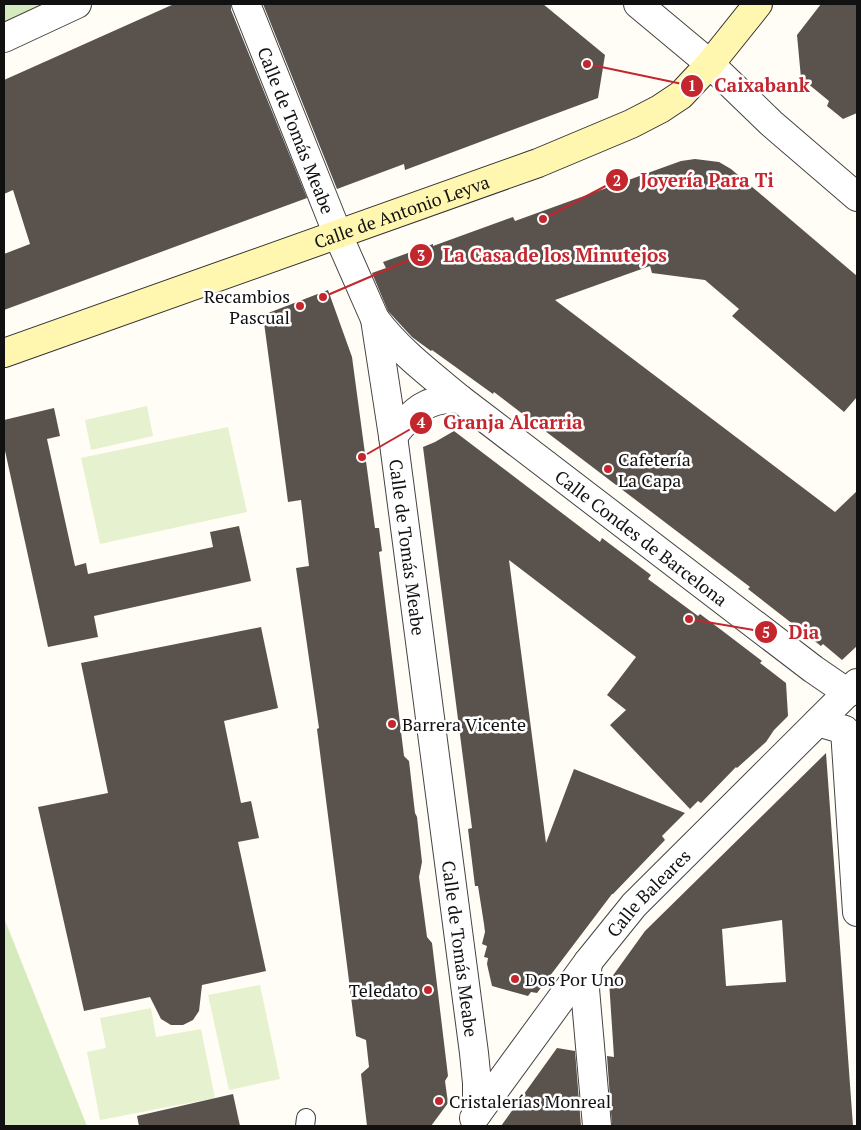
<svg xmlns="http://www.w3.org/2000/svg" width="861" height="1130" viewBox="0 0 861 1130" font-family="'PT Serif',serif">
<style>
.green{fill:#d5ebbd}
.pitch{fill:#e6f2cf}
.building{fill:#5a524d;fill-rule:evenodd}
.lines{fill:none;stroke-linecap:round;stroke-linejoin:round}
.service-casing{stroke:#444;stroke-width:20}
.minor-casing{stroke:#444;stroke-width:30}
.secondary-casing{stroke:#333;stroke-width:30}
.service{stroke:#fff;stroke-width:18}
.minor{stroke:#fff;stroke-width:28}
.secondary{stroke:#fff6b0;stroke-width:28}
.poi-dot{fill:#c4262e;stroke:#fff;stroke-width:2}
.labels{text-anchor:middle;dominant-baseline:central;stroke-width:5;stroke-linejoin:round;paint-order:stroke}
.street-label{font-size:18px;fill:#111;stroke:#fff}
.poi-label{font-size:18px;fill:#111;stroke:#fff;text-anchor:start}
.leader{fill:none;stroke:#c4262e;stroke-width:2}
.callout-dot{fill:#c4262e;stroke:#fff;stroke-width:2}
.mark-label{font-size:15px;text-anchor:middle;font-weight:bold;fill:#fff}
.callout-label{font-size:19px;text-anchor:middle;font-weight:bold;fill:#c4262e;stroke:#fff;stroke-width:5;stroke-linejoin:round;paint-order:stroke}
</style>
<rect width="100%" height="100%" fill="#fffdf5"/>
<g class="green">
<path d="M4,4h73l-73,34z"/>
<path d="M4,918l83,208h-83z"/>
</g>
<g class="pitch">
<path d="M147,406l6,30 -62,14 -6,-30z"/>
<path d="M228,427l19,85 -147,32 -19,-86z"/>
<path d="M260,985l20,94 -51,11 -21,-95z"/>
<path d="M151,1008l5,29 45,-8 14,69 -115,22 -13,-68 19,-4 -6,-30z"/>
</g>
<g class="building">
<path d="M174,4h57v6l76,188 -303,112v-56l26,-10 -17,-54 -9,4v-114z"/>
<path d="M263,4h280l62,51 -7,43 -193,72 -1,-6 -67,25z"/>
<path d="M821,4h36v109l-14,6 -16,-13 2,-5 -28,-23 -4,-43z"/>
<path d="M695,159l24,3 12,7 126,107v121l-13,15 -112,-96 7,-7 -34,-29 -53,-7 -2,-7 -95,34 280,212 22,-21v155l-15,14 -19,-16 -2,2 -73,-57 2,-2 -256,-195 -1,2 -61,-44 -1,1 -19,-14 -24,-26 -16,-38 14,-5 -3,-6 50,-18v2l80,-29 2,4 166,-60z"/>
<path d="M328,290l24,67 23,171h4l3,23 -3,1 25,204 5,5 6,52 2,4 5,45 -3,15 8,60 5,6 16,133 -3,5 3,22 -17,23h-64l-6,-52 8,-7 -3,-27 -10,-4 -39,-307 2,-1 -23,-160 13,-2 -8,-66 -13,2 -25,-187z"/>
<path d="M54,408l6,28 -13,3 28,127 11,-3 2,11 125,-27 -3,-15 29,-6 12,55 -157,35 4,21 -50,10 -44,-201v-26z"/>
<path d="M454,431l146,111 2,-4 49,37 -3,4 50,37 2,-2 20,15 42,32 -2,2 26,20 2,33 -14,14 -8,12 -29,26 -1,-1 -35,36 -3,-2 -8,8 -80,-84 16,-15 -19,-15 29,-38 -127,-97 37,283 28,-74 111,44 -23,23 3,4 -52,54h-1l-75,99 -6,-1 -3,4 -36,-10 -5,-22 1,-6 -4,-1 3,-11 -5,-2 3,-12 -1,-8 -6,-38h-3l-7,-57 4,-1 -49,-381 12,-5z"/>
<path d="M261,627l17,81 -54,13 17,82 10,-2 8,37 -21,4 28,129 -64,14 -3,26 -6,9 -10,5h-12l-10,-6 -11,-22 -66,14 -46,-204 70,-14 -27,-130z"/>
<path d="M826,753l27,373h-241l-5,-70 7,1 -5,-76 36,-50zM782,920l4,62 -60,4 -4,-57z"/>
<path d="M557,1048l18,3 6,75h-80z"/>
<path d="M233,1094l7,32h-101l-2,-10z"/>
</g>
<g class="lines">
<defs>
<path id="service" d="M305,1126l1,-8"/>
<g id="minor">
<path id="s1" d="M246,4l92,231 37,84 18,117 81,617 3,30v31"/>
<path d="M638,4l72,60 61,59 86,74"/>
<path d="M4,38l73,-34"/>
<path d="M375,319c24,32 55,55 85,80"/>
<path id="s2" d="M393,436c19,-24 35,-40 67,-37l353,270 35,24"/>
<path d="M818,722l27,8 12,182"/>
<path d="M588,962l-3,27 12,137"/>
<path id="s3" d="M474,1118l114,-156 46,-57 223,-222"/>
</g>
<g id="secondary">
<path id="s4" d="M4,353l534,-190 93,-39 29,-15 21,-14 29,-31 48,-60"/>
</g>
</defs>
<use href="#service" class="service-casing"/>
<use href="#minor" class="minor-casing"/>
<use href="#secondary" class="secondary-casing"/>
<use href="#service" class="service"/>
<use href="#minor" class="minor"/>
<use href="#secondary" class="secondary"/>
</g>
<g class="poi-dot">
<circle cx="300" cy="306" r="5"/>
<circle cx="608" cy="469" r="5"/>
<circle cx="392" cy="724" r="5"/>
<circle cx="515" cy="979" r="5"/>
<circle cx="428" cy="990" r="5"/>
<circle cx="439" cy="1101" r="5"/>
</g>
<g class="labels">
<g class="street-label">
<text stroke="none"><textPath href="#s1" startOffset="136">Calle de Tomás Meabe</textPath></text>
<text stroke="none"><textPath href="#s4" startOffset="422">Calle de Antonio Leyva</textPath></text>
<text stroke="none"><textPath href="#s2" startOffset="309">Calle Condes de Barcelona</textPath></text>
<text stroke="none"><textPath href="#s1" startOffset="571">Calle de Tomás Meabe</textPath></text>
<text stroke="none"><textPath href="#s3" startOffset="285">Calle Baleares</textPath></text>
<text stroke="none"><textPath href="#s1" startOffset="976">Calle de Tomás Meabe</textPath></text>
</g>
<g class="poi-label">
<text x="290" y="296" text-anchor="end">Recambios<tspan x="290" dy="21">Pascual</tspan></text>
<text x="618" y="459">Cafetería<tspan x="618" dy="21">La Capa</tspan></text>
<text x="402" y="724">Barrera Vicente</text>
<text x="525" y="979">Dos Por Uno</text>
<text x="418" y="990" text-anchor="end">Teledato</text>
<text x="449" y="1101">Cristalerías Monreal</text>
</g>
</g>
<path class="leader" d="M587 64L692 86M543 219L617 180M323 297L421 255M362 457L421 423M689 619L766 632"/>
<g class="callout-dot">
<circle cx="587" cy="64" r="5"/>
<circle cx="543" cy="219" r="5"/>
<circle cx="323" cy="297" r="5"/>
<circle cx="362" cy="457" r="5"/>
<circle cx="689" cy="619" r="5"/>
<circle cx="692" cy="86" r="12"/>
<circle cx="617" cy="180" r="12"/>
<circle cx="421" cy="255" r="12"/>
<circle cx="421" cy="423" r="12"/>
<circle cx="766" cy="632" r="12"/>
</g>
<g class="mark-label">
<text x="692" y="91">1</text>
<text x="617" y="186">2</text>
<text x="421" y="261">3</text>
<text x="421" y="428">4</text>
<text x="766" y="638">5</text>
</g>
<g class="callout-label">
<text x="762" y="92">Caixabank</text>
<text x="707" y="187">Joyería Para Ti</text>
<text x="555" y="262">La Casa de los Minutejos</text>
<text x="513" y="429">Granja Alcarria</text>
<text x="804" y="639">Dia</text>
</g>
<rect width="861" height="1130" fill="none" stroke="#111111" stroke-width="10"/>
</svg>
